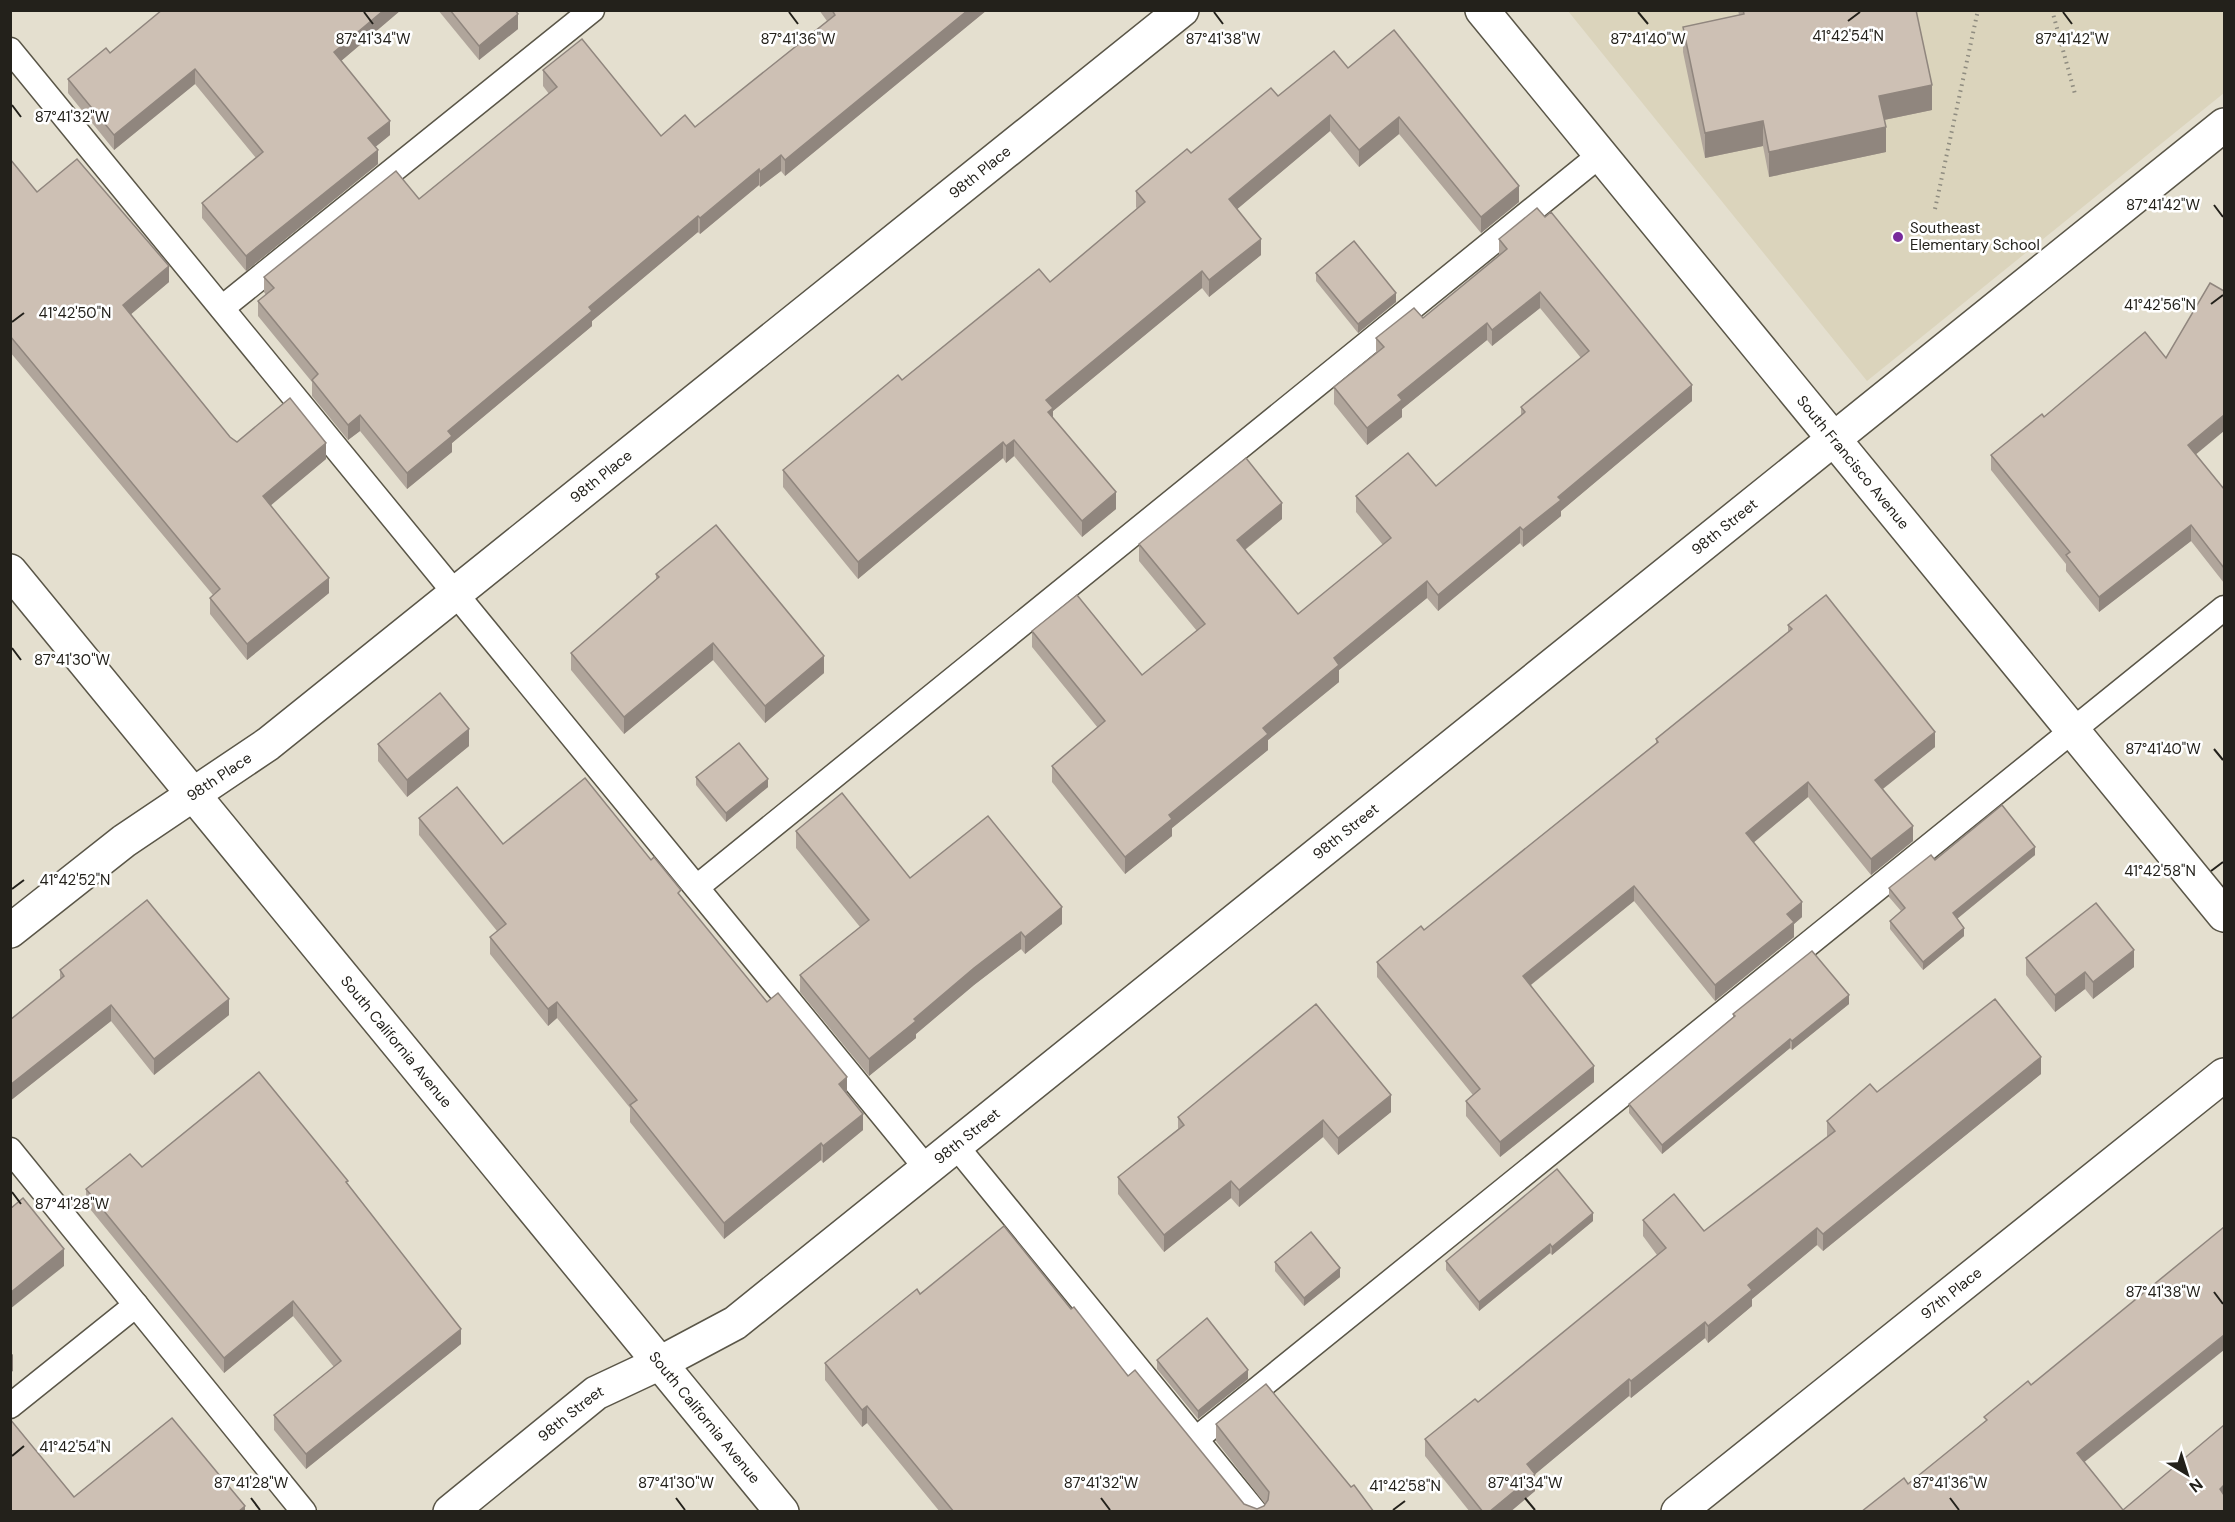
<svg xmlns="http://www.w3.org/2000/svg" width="2235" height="1522" viewBox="0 0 2235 1522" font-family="'DM Sans',sans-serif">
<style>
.built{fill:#dbd4bc}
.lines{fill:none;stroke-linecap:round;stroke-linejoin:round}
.lane-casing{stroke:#5a5648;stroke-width:27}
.street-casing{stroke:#5a5648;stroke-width:36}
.path{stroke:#8f8c80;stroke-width:4;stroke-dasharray:1.5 4.5;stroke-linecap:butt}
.lane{stroke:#fff;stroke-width:24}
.street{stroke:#fff;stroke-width:33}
.wall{fill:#b0a59b}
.shaded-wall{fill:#90867e}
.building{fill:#cdc0b4;stroke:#90867e;stroke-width:1.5}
.ticks{fill:none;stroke:#23211b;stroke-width:2}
.poi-dot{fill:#782a9c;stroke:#fff;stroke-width:2}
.labels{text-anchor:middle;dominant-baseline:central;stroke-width:5;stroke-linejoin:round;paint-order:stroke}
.street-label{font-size:15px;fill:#23211b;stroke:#fff}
.poi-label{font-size:15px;fill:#23211b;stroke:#fff;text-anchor:start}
.ticks-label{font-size:15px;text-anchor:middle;fill:#23211b;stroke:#fff;stroke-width:5;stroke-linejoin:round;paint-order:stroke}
</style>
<rect width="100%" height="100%" fill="#e4dfcf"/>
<path class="built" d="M1568,11h656v82l-357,288z"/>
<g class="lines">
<defs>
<g id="lane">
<path d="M10,50l917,1119"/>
<path d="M222,308l370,-298"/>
<path d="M697,887l903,-732"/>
<path d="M956,1146l299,366"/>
<path d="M10,1150l294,362"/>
<path d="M10,1406l126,-101"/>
<path d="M1196,1439l1028,-831"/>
</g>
<g id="street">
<path id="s1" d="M1482,10l742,905"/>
<path id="s2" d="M10,571l772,941"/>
<path id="s3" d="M10,931l114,-90 144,-97 914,-734"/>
<path id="s4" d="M450,1512l146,-119 64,-30 75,-40 1489,-1198"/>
<path id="s5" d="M1678,1512l546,-437"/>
</g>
</defs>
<use href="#lane" class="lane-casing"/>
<use href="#street" class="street-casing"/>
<g class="path">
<path d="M2052,10l23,84"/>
<path d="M1935,209l43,-199"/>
</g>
<use href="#lane" class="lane"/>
<use href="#street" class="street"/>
</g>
<g class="wall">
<path d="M401,10l-60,51 49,74 -15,12 3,17 -132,107 -44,-53v-15l54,-45 -61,-74 -81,66 -46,-57v-14l42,-26z"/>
<path d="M438,10h77l3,19 -39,31z"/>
<path d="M819,10h168l-202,166 -4,-5 -21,16 -1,-2 -59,49 -2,-2 -106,89v5l-140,117v9l-45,37 -47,-58 -12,9 -36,-44v-14l-54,-66v-15l8,-6 -2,-3v-15l155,-78 130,-105 -6,-8v-16l118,66 34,-9 132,-106z"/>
<path d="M1738,10h178l16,100 -48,10 2,32 -117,25 -6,-31 -58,12 -22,-106v-25l56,-12z"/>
<path d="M1348,68l171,134 -38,31 -82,-99 -40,33 -29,-36 -93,78 24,46 -52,42 -7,-9 -149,123v7l63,91 -34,28 -68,-81 -8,7 -3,-5 -145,121 -75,-92v-17l119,-90 148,-98 87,-73 -1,-2v-16l142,-95z"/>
<path d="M10,159l27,33 132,90 -38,32 99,123 7,5 89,17 -56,46 59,88 -82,67 -37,-46v-16l3,-3 -203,-243z"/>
<path d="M1499,239l193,162 -131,110v5l-38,31 -3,-4 -82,68 -11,-13 -88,72v12l-71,58v10l-96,78v8l-47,38 -73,-92v-16l46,-38 -66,-81v-16l110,44 55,-44 -58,-70v-17l143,-25 -37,31 53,64 85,-69 -27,-33v-16l80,-10 85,-70v-9l60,-49 -41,-50 -48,38 -5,-6 -85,69v8l-35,28 -33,-41v-17l42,-34v-15l47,-20 76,-63z"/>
<path d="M1316,273l80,29 -38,31 -42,-52z"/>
<path d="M2166,358l30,96 28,35v94l-33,-42 -92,71 -33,-41v-7l-75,-94v-15l53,-38z"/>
<path d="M656,574l168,99 -59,50 -52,-63 -89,74 -53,-64v-17l85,-73z"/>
<path d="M1788,625l147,122 -52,42 30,52 -42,34 -63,-78 -55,45 49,75 -8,7v13l-79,64 -81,-100 -103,84 63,97 -94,75 -34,-41v-15l7,-6 -96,-118v-15l47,-32 232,-187v-4l132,-107z"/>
<path d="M378,744l91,2 -62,51 -29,-36z"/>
<path d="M696,777l72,10 -42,35 -30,-37z"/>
<path d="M419,818l84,26 148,16 116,142 80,91 16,37 -40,33 -2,-3 -97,79 -94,-117v-14l-73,-90 -9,8 -58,-72v-17l7,-6 -78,-96z"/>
<path d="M796,831l114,47 152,46 -37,30 -4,-5 -47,36 -58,49v4l-47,38 -69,-84v-17l60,-48 -64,-79z"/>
<path d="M2035,855l-78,64 7,17 -41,34 -33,-41v-8l11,-10 -12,-14v-9l46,-28z"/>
<path d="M2026,958l108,9 -41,32 -8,-10 -30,23 -29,-37z"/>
<path d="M60,970l169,45 -75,60 -43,-54 -101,80v-81l50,-40z"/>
<path d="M1849,1004l-57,46 -2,-2 -128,106 -33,-41v-9l104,-87v-3z"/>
<path d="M2041,1074l-218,177 -6,-6 -65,54v7l-44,37 -3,-5 -74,60 -2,-2 -94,78v17l-25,21h-40l-45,-56v-17l53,-37 179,-147 -14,-19v-16l61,11 123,-94v-16l50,-29z"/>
<path d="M1391,1112l-53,43 -15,-18 -84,70 -8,-9 -67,54 -46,-58v-17l60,-48v-12z"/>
<path d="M142,1167l206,18 113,159 -155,125 -32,-39v-15l60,-48 -41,-51 -69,57 -138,-169v-15z"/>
<path d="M1593,1221l-41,34 -2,-2 -71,58 -33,-41v-9z"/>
<path d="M1275,1262l65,15 -36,29 -29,-35z"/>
<path d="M920,1294l151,15 57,67 116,128 13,5 7,-3 1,-2 -49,-63v-17l135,63 23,25h-434l-73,-89 -5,4 -37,-47v-17z"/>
<path d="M1157,1360l91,19 -50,40 -41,-50z"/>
</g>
<g class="shaded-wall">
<path d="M384,10h17l-67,57v-15z"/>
<path d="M968,10h19l-202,166v-16z"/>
<path d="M518,14v15l-39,31v-14z"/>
<path d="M195,69v15l-81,66v-15z"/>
<path d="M1932,85v25l-53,11v-25z"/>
<path d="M1330,115v16l-101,85v-17z"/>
<path d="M1399,117v17l-40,33v-17z"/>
<path d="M390,121v14l-22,18v-15z"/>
<path d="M1763,121v25l-58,12v-25z"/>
<path d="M1886,127v25l-117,25v-25z"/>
<path d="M378,150v14l-132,107v-15z"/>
<path d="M781,155v16l-21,16v-15z"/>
<path d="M759,169v16l-59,49v-16z"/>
<path d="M1519,186v16l-38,31v-16z"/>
<path d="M698,216v16l-106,89v5l-140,117v9l-45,37v-16l41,-42 141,-124z"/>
<path d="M1261,239v16l-52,42v-17z"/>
<path d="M169,266v16l-46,39v-16z"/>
<path d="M1202,271v17l-149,123v14l-5,4 -2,-29z"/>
<path d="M1540,292v16l-48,38v-16z"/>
<path d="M1396,293v9l-38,31v-9z"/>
<path d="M1487,323v17l-85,69v8l-35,28v-17l31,-33z"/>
<path d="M1692,385v16l-131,110v5l-38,31v-17l35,-33z"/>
<path d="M360,415v16l-12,9v-15z"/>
<path d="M2224,415v16l-36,30v-16z"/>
<path d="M1014,440v16l-8,7v-17z"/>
<path d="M1003,442v16l-145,121v-17z"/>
<path d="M326,443v16l-63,53v-16z"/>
<path d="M1116,492v17l-34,28v-16z"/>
<path d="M1282,503v16l-45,37v-16z"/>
<path d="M2191,525v16l-92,71v-15z"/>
<path d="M1520,527v16l-82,68v-16z"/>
<path d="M329,578v15l-82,67v-16z"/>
<path d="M1427,581v17l-88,72v12l-71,58v10l-96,78v8l-47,38v-17l44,-42 94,-87 71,-70z"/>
<path d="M713,643v17l-89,74v-17z"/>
<path d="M824,656v17l-59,50v-17z"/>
<path d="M469,729v17l-62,51v-17z"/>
<path d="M1935,732v15l-60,48v-15z"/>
<path d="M768,779v8l-42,35v-9z"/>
<path d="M1808,782v15l-62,52v-16z"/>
<path d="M1913,826v15l-42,34v-16z"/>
<path d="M2035,847v8l-82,67v-9z"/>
<path d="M1634,886v15l-111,90v-15z"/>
<path d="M1802,902v15l-8,7v13l-79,64v-16l72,-71z"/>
<path d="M1062,907v17l-37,30v-17z"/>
<path d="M1964,928v8l-41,34v-8z"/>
<path d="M1021,932v17l-47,36 -58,49v4l-47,38v-17l45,-40 60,-51z"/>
<path d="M2134,950v17l-41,32v-17z"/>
<path d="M2085,972v17l-30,23v-17z"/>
<path d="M1849,995v9l-57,46v-9z"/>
<path d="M229,999v16l-75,60v-16z"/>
<path d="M557,1002v16l-9,8v-17z"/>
<path d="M111,1005v16l-101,80v-16z"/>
<path d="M1790,1039v9l-128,106v-9z"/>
<path d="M2041,1057v17l-218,177v-17z"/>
<path d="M1594,1066v16l-94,75v-15z"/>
<path d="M847,1077v17l-8,-10z"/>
<path d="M1391,1095v17l-53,43v-17z"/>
<path d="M863,1114v16l-40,33v-17z"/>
<path d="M1323,1120v17l-84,70v-17z"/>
<path d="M821,1143v17l-97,79v-16z"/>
<path d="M1231,1181v17l-67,54v-17z"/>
<path d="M1593,1213v8l-41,34v-8z"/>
<path d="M1817,1228v17l-65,54v7l-44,37v-17l40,-41z"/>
<path d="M1550,1244v9l-71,58v-9z"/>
<path d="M64,1249v17l-54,43v-16z"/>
<path d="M1340,1268v9l-36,29v-8z"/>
<path d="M293,1301v15l-69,57v-15z"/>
<path d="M1705,1322v16l-74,60v-17z"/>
<path d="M461,1329v15l-155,125v-15z"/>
<path d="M2224,1335v15l-147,118v-15z"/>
<path d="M13,1354v17l-3,2v-17z"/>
<path d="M1248,1370v9l-50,40v-8z"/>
<path d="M1629,1379v17l-102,85v-17z"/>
<path d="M867,1406v17l-5,4v-17z"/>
<path d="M1535,1474v17l-25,21h-21z"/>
<path d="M2224,1485v15l-4,-11z"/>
<path d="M245,1506v6h-7z"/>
</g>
<g class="building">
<path d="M162,10h222l-50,42 56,69 -22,17 10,12 -132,106 -44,-53 61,-51 -68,-83 -81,66 -46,-56 38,-31 4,5z"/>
<path d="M450,10h65l3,4 -39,32z"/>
<path d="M832,10h136l-183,150 -4,-5 -21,17 -1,-3 -59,49 -2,-2 -109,91 3,4 -144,120 4,5 -45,37 -47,-58 -12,10 -36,-45 6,-6 -60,-73 16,-13 -10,-11 132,-106 23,28 138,-112 -14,-17 39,-31 79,97 24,-21 10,12 140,-112z"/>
<path d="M1743,10h173l16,75 -53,11 7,31 -117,25 -6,-31 -58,12 -22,-106 61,-13z"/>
<path d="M1394,30l125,156 -38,31 -82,-100 -40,33 -29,-35 -101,84 32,40 -52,41 -7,-9 -156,129 7,8 -5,4 68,80 -34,29 -68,-81 -8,6 -3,-4 -145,120 -75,-92 115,-95 4,5 137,-111 11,13 95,-80 -9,-11 51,-42 4,4 80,-65 7,8 56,-45 14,17z"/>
<path d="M10,159l27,33 40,-33 92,107 -46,39 107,132 7,5 53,-44 36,45 -63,53 66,82 -82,66 -37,-46 10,-9 -210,-253z"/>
<path d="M1537,208l8,9 6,-5 141,173 -134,112 3,3 -38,30 -3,-3 -82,68 -11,-14 -93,77 5,7 -76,63 5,6 -99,81 3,4 -47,38 -73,-91 53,-45 -73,-90 45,-36 65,80 63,-51 -66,-80 107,-86 36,45 -45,37 61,74 93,-76 -35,-42 52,-43 28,33 89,-74 -4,-5 68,-56 -49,-59 -48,38 -5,-7 -89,72 4,5 -35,28 -33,-41 50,-40 -8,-9 38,-30 9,10 84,-69 -8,-10z"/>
<path d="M1354,241l42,52 -38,31 -42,-51z"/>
<path d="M2210,283l14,8v124l-36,30 36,44v79l-33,-43 -92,72 -33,-42 4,-3 -79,-97 51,-41 2,3 101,-85 21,26z"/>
<path d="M716,525l108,131 -59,50 -52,-63 -89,74 -53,-64 88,-76 -3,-3z"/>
<path d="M1826,595l109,137 -60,48 38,46 -42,33 -63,-77 -62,51 56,69 -15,12 7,8 -79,63 -81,-99 -111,90 71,90 -94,76 -34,-41 14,-12 -103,-127 44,-36 3,4 234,-188 -2,-3 136,-110 -4,-4z"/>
<path d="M440,693l29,36 -62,51 -29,-36z"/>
<path d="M739,743l29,36 -42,34 -30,-36z"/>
<path d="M585,778l66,82 3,-3 27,33 -3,3 89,109 11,-9 69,84 -8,7 24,30 -40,32 -2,-3 -97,80 -94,-118 7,-5 -80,-98 -9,7 -58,-72 16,-13 -87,-106 38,-31 46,57z"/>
<path d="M842,793l68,85 78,-62 74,91 -37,30 -4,-5 -47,36 -60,51 2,2 -47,38 -69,-84 69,-55 -73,-89z"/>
<path d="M2002,805l33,42 -82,66 11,15 -41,34 -33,-41 15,-13 -16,-20 42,-33 4,5z"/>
<path d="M147,900l82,99 -75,60 -43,-54 -101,80v-65l54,-44 -4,-6z"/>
<path d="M2096,903l38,47 -41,32 -8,-10 -30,23 -29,-37z"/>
<path d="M1812,951l37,44 -57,46 -2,-2 -128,106 -33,-41 106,-88 -2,-2z"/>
<path d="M1995,999l46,58 -218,177 -6,-6 -69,57 4,5 -44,36 -3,-4 -74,59 -2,-2 -102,85 8,10 -46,38h-6l-58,-73 50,-40 3,3 188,-154 -23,-28 31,-26 30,37 131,-100 -8,-10 43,-37 7,8z"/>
<path d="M1316,1004l75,91 -53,43 -15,-18 -84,70 -8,-9 -67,54 -46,-58 66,-52 -6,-8z"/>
<path d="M259,1072l89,109 -2,1 115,147 -155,125 -32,-39 67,-54 -48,-60 -69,57 -138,-169 44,-35 12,13z"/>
<path d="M1557,1169l36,44 -41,34 -2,-3 -71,58 -33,-41z"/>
<path d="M23,1198l41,51 -54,44v-84z"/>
<path d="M1004,1226l67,83 3,-2 54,69 7,-6 109,134 13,5 7,-3 4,-6 1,-8 -53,-68 50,-40 85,103 3,-2 20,27h-420l-87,-106 -5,4 -37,-47 92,-74 3,5z"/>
<path d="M2224,1227v108l-147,118 46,57 101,-85v60l-4,4 4,6v17h-363l43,-34 4,6 79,-64 -3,-3 44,-36 3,4z"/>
<path d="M1311,1232l29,36 -36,30 -29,-36z"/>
<path d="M1207,1318l41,52 -50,41 -41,-51z"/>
<path d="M172,1418l73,88 -7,6h-228v-93l64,78z"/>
</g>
<path class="ticks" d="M364,12l9,12M789,12l9,12M1214,12l9,12M1638,12l10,12M2063,12l9,12M1848,21l12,-9M12,105l9,12M2214,205l9,12M2211,304l12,-9M12,322l12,-9M12,648l9,12M2214,749l9,11M2211,871l12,-9M12,889l12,-9M12,1192l9,12M2214,1292l9,12M12,1456l12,-10M251,1498l9,12M676,1498l9,12M1101,1498l9,12M1525,1498l10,12M1950,1498l9,12M1393,1510l12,-9"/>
<circle class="poi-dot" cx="1898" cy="237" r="6"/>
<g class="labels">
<g class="street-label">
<text stroke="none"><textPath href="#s3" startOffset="1232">98th Place</textPath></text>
<text stroke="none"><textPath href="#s1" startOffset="585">South Francisco Avenue</textPath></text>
<text stroke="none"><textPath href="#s3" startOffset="746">98th Place</textPath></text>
<text stroke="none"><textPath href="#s4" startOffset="1614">98th Street</textPath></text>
<text stroke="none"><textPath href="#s3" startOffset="260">98th Place</textPath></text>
<text stroke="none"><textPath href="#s4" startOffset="1128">98th Street</textPath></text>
<text stroke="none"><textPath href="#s2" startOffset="609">South California Avenue</textPath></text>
<text stroke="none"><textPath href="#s4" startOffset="642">98th Street</textPath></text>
<text stroke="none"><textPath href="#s5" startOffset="350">97th Place</textPath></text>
<text stroke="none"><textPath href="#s4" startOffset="156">98th Street</textPath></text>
<text stroke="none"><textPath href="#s2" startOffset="1095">South California Avenue</textPath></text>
</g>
<g class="poi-label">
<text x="1910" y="228">Southeast<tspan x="1910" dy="17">Elementary School</tspan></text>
</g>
</g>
<g class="ticks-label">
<text x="1848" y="41">41°42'54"N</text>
<text x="373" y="44">87°41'34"W</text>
<text x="798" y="44">87°41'36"W</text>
<text x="1223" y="44">87°41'38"W</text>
<text x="1648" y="44">87°41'40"W</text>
<text x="2072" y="44">87°41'42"W</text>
<text x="72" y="122">87°41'32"W</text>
<text x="2163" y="210">87°41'42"W</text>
<text x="2160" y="310">41°42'56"N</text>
<text x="75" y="318">41°42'50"N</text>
<text x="72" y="665">87°41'30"W</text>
<text x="2163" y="754">87°41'40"W</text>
<text x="2160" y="876">41°42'58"N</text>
<text x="75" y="885">41°42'52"N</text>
<text x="72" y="1209">87°41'28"W</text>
<text x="2163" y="1297">87°41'38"W</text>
<text x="75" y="1452">41°42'54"N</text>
<text x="251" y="1488">87°41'28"W</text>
<text x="676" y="1488">87°41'30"W</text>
<text x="1101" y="1488">87°41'32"W</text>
<text x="1525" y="1488">87°41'34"W</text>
<text x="1950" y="1488">87°41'36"W</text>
<text x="1405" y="1491">41°42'58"N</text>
</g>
<rect width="2235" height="1522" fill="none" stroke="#23211b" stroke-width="24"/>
<g transform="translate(2187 1474) rotate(142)" stroke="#ffffff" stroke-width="4.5" paint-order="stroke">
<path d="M0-4.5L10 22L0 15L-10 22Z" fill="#23211b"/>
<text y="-9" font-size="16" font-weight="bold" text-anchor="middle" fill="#23211b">N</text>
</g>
</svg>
